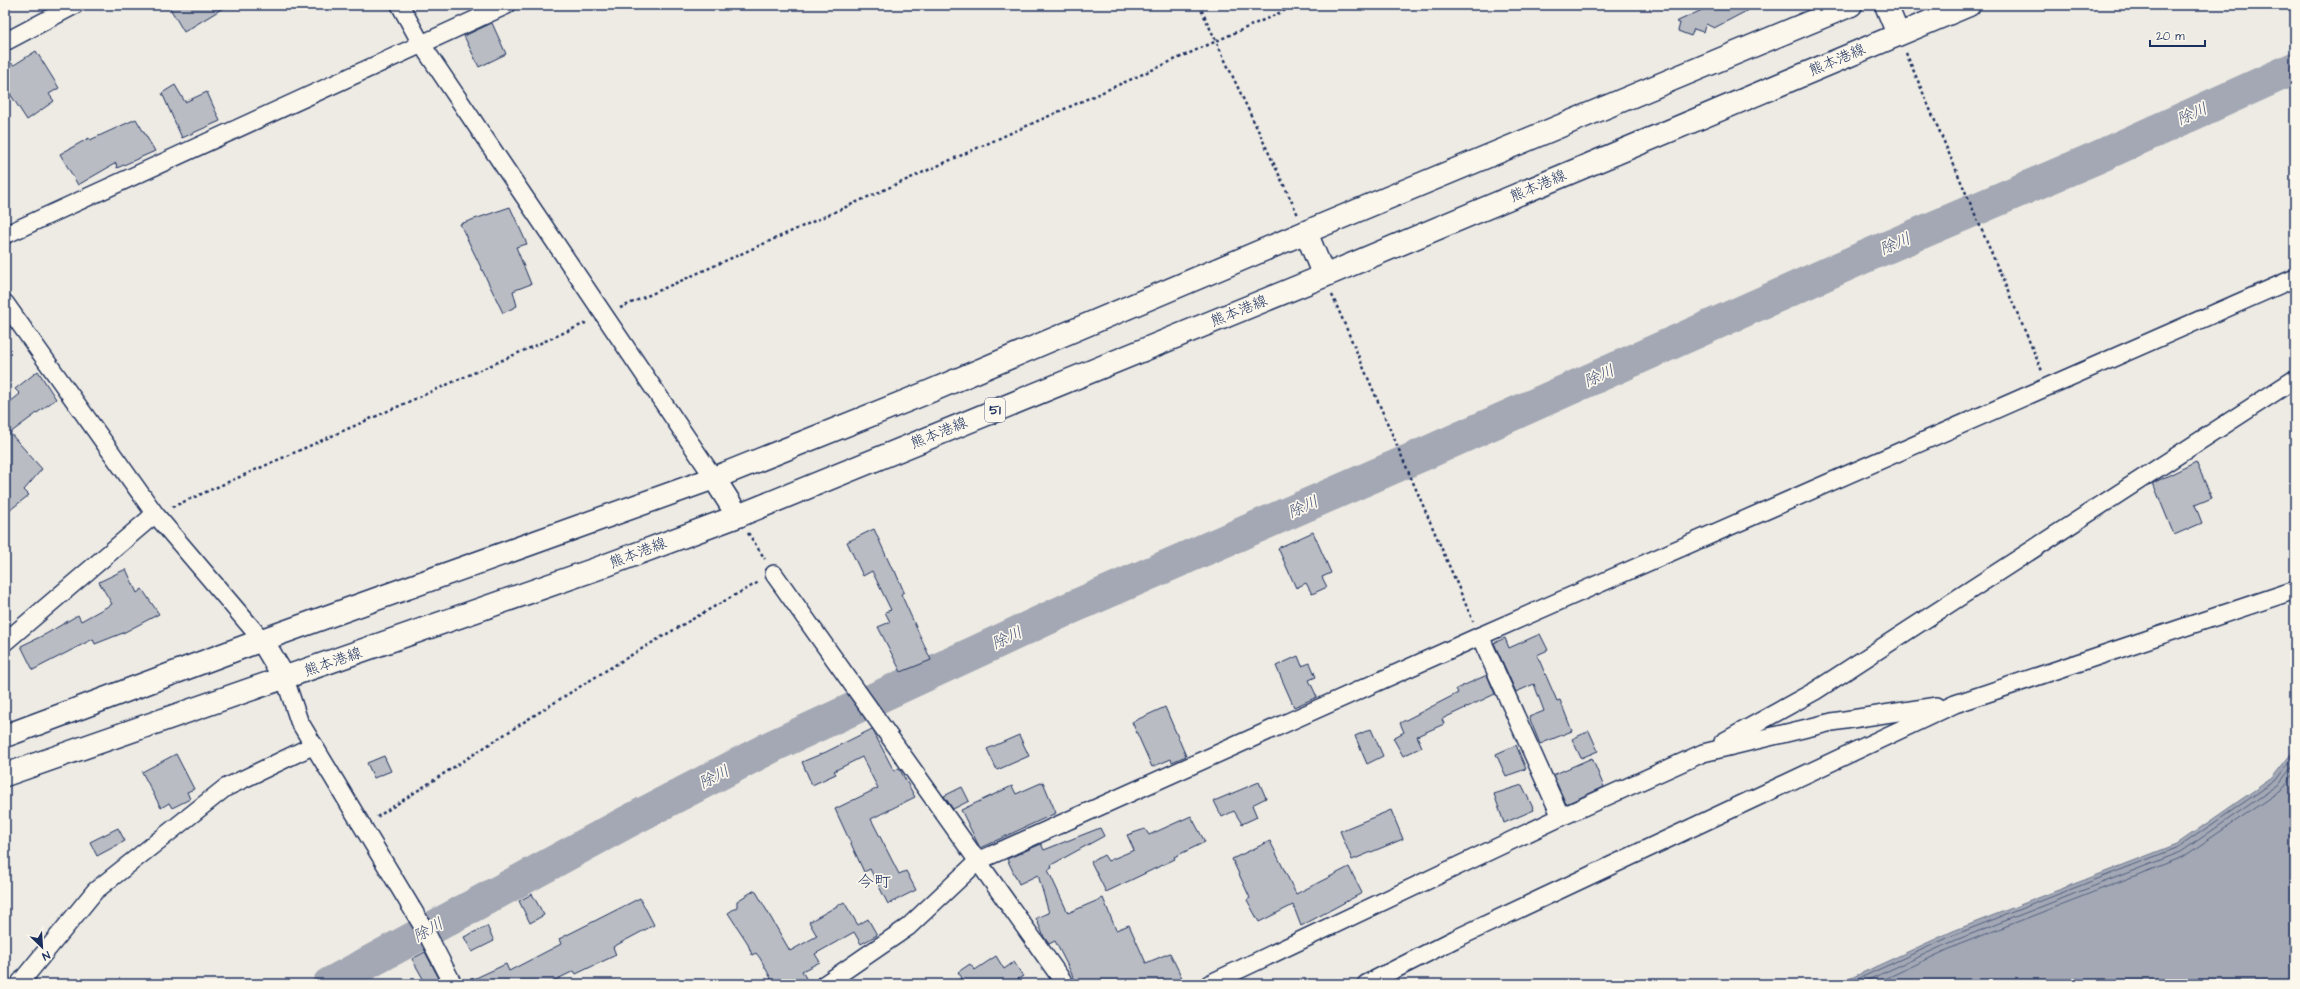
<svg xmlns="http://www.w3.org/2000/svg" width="2300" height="989" viewBox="0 0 2300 989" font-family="'Architects Daughter','Klee One',sans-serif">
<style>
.water{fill:#a3a8b4;stroke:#6d7892}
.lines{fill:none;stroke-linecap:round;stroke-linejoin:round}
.shore{stroke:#515f80;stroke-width:1}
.river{stroke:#a3a8b4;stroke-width:33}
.building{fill:#b9bcc3;stroke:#1b2f5e}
.minor-casing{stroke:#1b2f5e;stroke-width:20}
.tertiary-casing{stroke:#1b2f5e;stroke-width:25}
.primary-casing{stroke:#1b2f5e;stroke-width:25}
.path{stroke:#1b2f5e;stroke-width:2.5;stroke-dasharray:3 3;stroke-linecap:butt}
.minor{stroke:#fbf7ec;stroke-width:17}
.tertiary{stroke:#fbf7ec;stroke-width:22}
.primary{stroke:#fbf7ec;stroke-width:22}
.labels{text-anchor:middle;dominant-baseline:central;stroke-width:3.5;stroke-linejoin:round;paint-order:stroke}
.shield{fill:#fbf7ec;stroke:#5e6b89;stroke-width:1}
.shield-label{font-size:14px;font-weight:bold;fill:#1b2f5e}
.street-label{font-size:15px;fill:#1b2f5e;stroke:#fbf7ec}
.water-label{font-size:16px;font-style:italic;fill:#445378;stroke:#fbf7ec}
.quarter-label{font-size:17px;fill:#1b2f5e;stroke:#fbf7ec}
</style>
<rect width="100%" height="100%" fill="#eeebe4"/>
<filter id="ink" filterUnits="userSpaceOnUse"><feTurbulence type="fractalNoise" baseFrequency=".025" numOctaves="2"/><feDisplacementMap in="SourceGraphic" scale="8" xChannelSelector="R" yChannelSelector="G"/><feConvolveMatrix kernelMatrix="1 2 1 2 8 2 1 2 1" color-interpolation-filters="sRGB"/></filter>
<g filter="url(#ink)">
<path class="water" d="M2295,749v235h-457l115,-53 224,-87 95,-66z"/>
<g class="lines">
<g class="shore">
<path d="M1847,984l107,-49 225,-88 96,-66 20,-26"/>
<path d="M1859,984l97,-44 225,-88 97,-67 17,-22"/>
<path d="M1874,984l84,-39 225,-88 98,-67 14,-17"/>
</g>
<path class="river" d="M329,984l298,-162 148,-77 291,-135 358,-156 438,-196 236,-101 197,-89"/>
</g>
<g class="building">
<path d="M168,5h60l-44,27z"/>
<path d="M1702,5h56l-44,23 -8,-4 -3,8 -9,-3 -3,7 -13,-5 2,-8 -4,-1 28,-13z"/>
<path d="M492,23l14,31 -27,13 -15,-31z"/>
<path d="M36,51l23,37 -10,6 5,7 -27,19 -22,-34v-27l9,6z"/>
<path d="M175,85l10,17 22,-10 13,29 -38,17 -20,-45z"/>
<path d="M136,119l19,32 -38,17 -1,-5 -38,22 -18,-31 29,-16 1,2z"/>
<path d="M510,207l17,37 -11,3 15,37 -18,7 4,15 -14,7 -43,-89z"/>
<path d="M38,371l18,28 -46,34 32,36 -18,21 5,5 -24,19v-108l15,-12 -5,-5z"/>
<path d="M2196,462l16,36 -17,7 7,18 -28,12 -21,-52z"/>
<path d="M874,529l19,42h2l9,21 -3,2 30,66 -30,12 -23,-45 12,-5 -5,-10 6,-2 -19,-39 -9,5 -16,-34z"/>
<path d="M1313,532l18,41 -9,4 5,10 -15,7 -6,-11 -10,5 -18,-40z"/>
<path d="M126,569l11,24 5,-4 17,25 -36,19 -28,11 -2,-5 -60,31 -12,-24 25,-12 32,-19 3,6 31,-17 -13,-22z"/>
<path d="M1540,634l8,16 -11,5 20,46 3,-1 12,31 -32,13 -11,-27 15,-6 -10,-27 -18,8 -22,-49 11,-5 4,10z"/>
<path d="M1298,656l4,10 8,-3 6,14 -7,3 8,17 -23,10 -18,-41z"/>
<path d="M1487,675l8,19 -53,25 2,5 -27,12 5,11 -19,9 -10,-18 11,-6 -4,-9 58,-30 -2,-4z"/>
<path d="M1165,707l21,49 -14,6 -1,-3 -19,8 -20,-45z"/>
<path d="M872,729l22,42 5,-3 16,29 -44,22 28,55 7,-3 10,19 -28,14 -18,-35 -6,3 -29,-63 43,-21 -16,-31 -28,14 2,3 -24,11 -10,-23 24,-10z"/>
<path d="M1371,729l12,27 -16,8 -12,-28z"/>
<path d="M1589,731l9,20 -17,7 -9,-19z"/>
<path d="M1019,735l10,21 -32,14 -10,-21z"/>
<path d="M1516,745l10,24 -20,7 -10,-22z"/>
<path d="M176,754l18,35 -7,3 3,7 -18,9 -3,-5 -8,5 -19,-36z"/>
<path d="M384,756l7,15 -17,7 -7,-15z"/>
<path d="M1592,758l12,29 -38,17 -13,-29z"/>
<path d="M1043,782l13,31 -76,35 -19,-38 51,-24 4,8z"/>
<path d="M1259,782l7,16 -14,7 5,12 -15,7 -8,-13 -12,6 -8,-16z"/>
<path d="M1522,785l12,25 -30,13 -10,-29z"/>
<path d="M962,787l7,14 -16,8 -9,-13z"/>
<path d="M1391,810l12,29 -51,21 -12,-29z"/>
<path d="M1191,816l14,26 -31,15 1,2 -69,33 -15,-30 13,-7 4,6 26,-11 -7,-15 18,-6 4,6z"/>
<path d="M118,828l7,13 -28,15 -7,-14z"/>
<path d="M1100,828l4,8 -53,29 1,3 -4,2 20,43 35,-15 13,32 13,-5 17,38 24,-10 15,31h-108l-22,-43 -6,3 -5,-7 -8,-19 13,-5 -11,-38 -19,9 -12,-25 34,-15 3,6z"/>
<path d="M1270,841l26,53 53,-27 13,26 -61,33 -8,-21 -34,17 -12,-22 3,-2 -18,-39z"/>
<path d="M755,890l35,61 27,-15 -8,-14 35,-20 14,23 10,-6 9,16 -16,9 -7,-12 -39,22 5,8 -18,9 7,13h-35l-14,-26 -4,-5 -4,2 -5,-13 -19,-29 9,-6v-6z"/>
<path d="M532,894l12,21 -14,8 -11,-22z"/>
<path d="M640,898l14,27 -41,22 3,8 -40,19 -2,-3 -27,13h-84l43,-20 3,7 52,-27 -2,-5z"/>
<path d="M487,926l7,15 -22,11 -8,-15z"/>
<path d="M425,952l17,32h-16l-14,-25z"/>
<path d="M996,956l8,13 10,-7 9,14 -10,6 1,2h-60l8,-6 -4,-6 12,-8 5,6z"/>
</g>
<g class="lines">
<defs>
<g id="minor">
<path d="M400,5l22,40 292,433"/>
<path d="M5,42l70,-37"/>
<path d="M5,235l502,-230"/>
<path d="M5,303l150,211 107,126"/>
<path d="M774,574l291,410"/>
<path d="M1480,636l81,181"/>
<path d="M5,642l150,-128"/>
<path d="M285,679l14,42 126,209 28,54"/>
<path d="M1723,742l92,-51 480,-312"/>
<path d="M19,984l76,-93 130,-103 89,-43"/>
<path d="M825,984l83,-57 70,-66 502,-225 815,-358"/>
<path d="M1209,984l352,-167 142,-64 129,-31 105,-16"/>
<path d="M1366,984l89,-45 500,-235 340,-114"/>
</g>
<g id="tertiary">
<path d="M714,478l24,38"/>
<path d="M262,640l23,39"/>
</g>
<g id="primary">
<path d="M1886,5l12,29"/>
<path d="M1306,232l18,44"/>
<path d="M5,736l257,-96 452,-162 212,-85 380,-161 545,-227"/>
<path d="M5,775l591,-206 142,-53 586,-240 645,-271"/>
</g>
</defs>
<use href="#minor" class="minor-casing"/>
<use href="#tertiary" class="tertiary-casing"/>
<use href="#primary" class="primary-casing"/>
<g class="path">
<path d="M1199,5l99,210"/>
<path d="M1906,53l136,318"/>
<path d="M1332,295l141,326"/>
<path d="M620,308l677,-303"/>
<path d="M172,507l416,-185"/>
<path d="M748,533l17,26"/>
<path d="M377,817c125,-81 250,-164 382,-235"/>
</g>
<use href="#minor" class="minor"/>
<use href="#tertiary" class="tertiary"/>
<use href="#primary" class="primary"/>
</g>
</g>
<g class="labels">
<rect class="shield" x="985" y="398" width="20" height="24" rx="3"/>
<g class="shield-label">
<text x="995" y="410">51</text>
</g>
<g class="street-label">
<text transform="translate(1837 60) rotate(-23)">熊本港線</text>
<text transform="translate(1538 186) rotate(-23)">熊本港線</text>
<text transform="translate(1239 311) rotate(-22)">熊本港線</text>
<text transform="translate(939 433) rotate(-22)">熊本港線</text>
<text transform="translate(638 553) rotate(-21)">熊本港線</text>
<text transform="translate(333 662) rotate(-19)">熊本港線</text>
</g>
<g class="water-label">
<text transform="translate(2192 114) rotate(-24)">除川</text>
<text transform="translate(1895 244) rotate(-23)">除川</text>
<text transform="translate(1599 376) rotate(-24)">除川</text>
<text transform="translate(1303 507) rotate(-24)">除川</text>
<text transform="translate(1007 638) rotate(-25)">除川</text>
<text transform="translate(714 777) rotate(-27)">除川</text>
<text transform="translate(428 930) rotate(-29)">除川</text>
</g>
<g class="quarter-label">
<text x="874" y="882">今町</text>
</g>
</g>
<rect width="2300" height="989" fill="none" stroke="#fbf7ec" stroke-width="20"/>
<rect x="10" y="10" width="2280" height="969" fill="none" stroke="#1b2f5e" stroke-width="1.5" filter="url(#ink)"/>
<g transform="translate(42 947) rotate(155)" stroke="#fbf7ec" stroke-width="3" paint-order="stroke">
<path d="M0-3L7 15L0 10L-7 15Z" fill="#1b2f5e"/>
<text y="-6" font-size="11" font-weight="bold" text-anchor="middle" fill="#1b2f5e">N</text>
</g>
<path d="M2150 40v6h55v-6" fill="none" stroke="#1b2f5e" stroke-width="2"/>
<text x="2156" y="40" font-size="12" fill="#1b2f5e" stroke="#fbf7ec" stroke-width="3" paint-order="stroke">20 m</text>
</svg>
